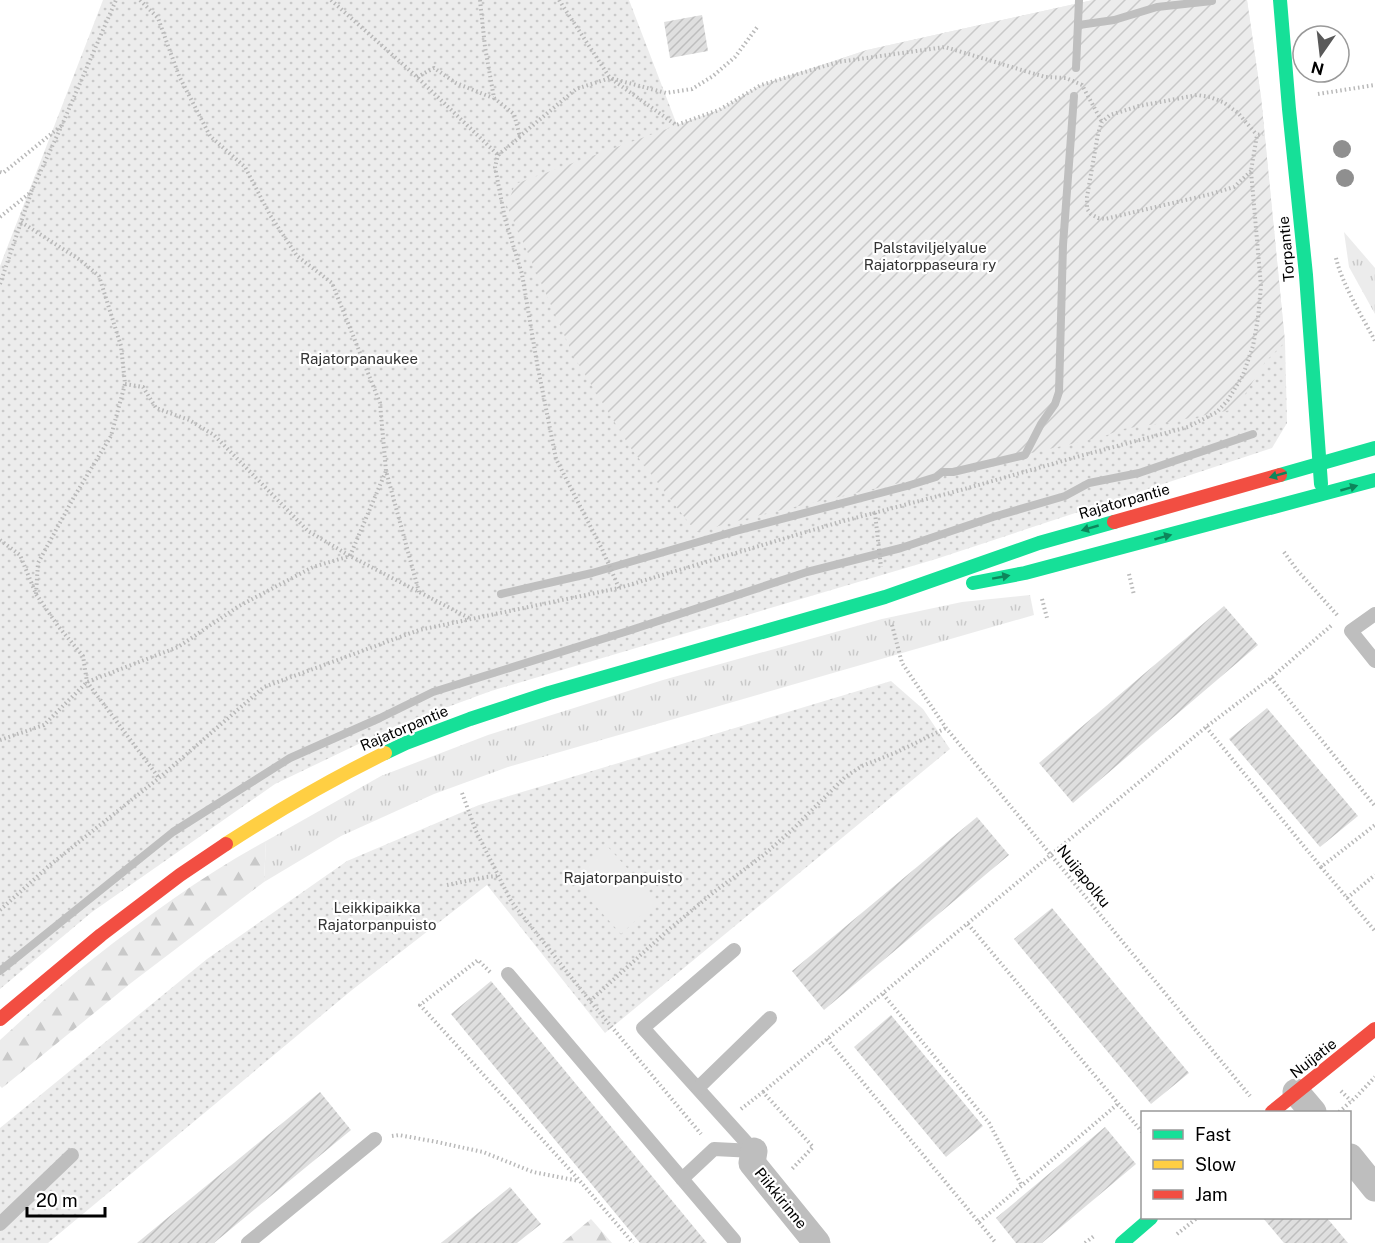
<svg xmlns="http://www.w3.org/2000/svg" width="1375" height="1243" viewBox="0 0 1375 1243" font-family="'Public Sans',sans-serif">
<style>
.grass{fill:url(#grass-tufts)}
.forest{fill:url(#forest-firs)}
.park{fill:url(#park-dots)}
.garden{fill:url(#garden-furrows)}
.pitch{fill:#ececec}
.lines{fill:none;stroke-linecap:round;stroke-linejoin:round}
.stream{stroke:#bfbfbf;stroke-width:8}
.building{fill:url(#building-hatch)}
.path{stroke:#b9b9b9;stroke-width:4;stroke-dasharray:1.5 3;stroke-linecap:butt}
.lane{stroke:#bebebe;stroke-width:14}
.street{stroke:#bebebe;stroke-width:27}
.fast{stroke:#16e098;stroke-width:14}
.slow{stroke:#ffcf43;stroke-width:14}
.jam{stroke:#f24e42;stroke-width:14}
.tree{fill:#8f8f8f}
.oneway{fill:#0d865b}
.labels{text-anchor:middle;dominant-baseline:central;stroke-width:4.5;stroke-linejoin:round;paint-order:stroke}
.park-label{font-size:15px;fill:#333;stroke:#fff}
.street-label{font-size:15px;fill:#000;stroke:#fff}
</style>
<defs>
<pattern id="grass-tufts" width="24" height="20" patternUnits="userSpaceOnUse" patternTransform="scale(1.5)"><rect width="24" height="20" fill="#ececec"/><path d="M3 7l-1-3M5 7V3M7 7l1-3M15 17l-1-3M17 17v-4M19 17l1-3" fill="none" stroke="#c9c9c9"/></pattern>
<pattern id="forest-firs" width="22" height="20" patternUnits="userSpaceOnUse" patternTransform="scale(1.5)"><rect width="22" height="20" fill="#ececec"/><path d="M5 1l3.5 6h-7zM16 11l3.5 6h-7z" fill="#c9c9c9"/></pattern>
<pattern id="park-dots" width="8" height="8" patternUnits="userSpaceOnUse" patternTransform="scale(1.5)"><rect width="8" height="8" fill="#ececec"/><path d="M2 2h.1M6 6h.1" fill="none" stroke="#c9c9c9" stroke-width="1.8" stroke-linecap="round"/></pattern>
<pattern id="garden-furrows" width="10" height="10" patternUnits="userSpaceOnUse" patternTransform="scale(1.5)"><rect width="10" height="10" fill="#ececec"/><path d="M-1 1l2-2M0 10L10 0M9 11l2-2" fill="none" stroke="#c9c9c9"/></pattern>
<pattern id="building-hatch" width="6" height="6" patternUnits="userSpaceOnUse" patternTransform="scale(1.5)"><rect width="6" height="6" fill="#dfdfdf"/><path d="M-1 1l2-2M0 6l6-6M5 7l2-2" fill="none" stroke="#bebebe"/></pattern>
</defs>
<rect width="100%" height="100%" fill="#fff"/>
<g class="grass">
<path d="M1344,232l31,36v46l-26,-47z"/>
<path d="M1030,595l4,20 -526,152 -74,27 -93,42 -77,46 2,-41 115,-65 107,-41 175,-55 219,-61 80,-17z"/>
</g>
<g class="forest">
<path d="M266,841l-2,41 -133,101 -129,105 -2,-2v-46c31,-28 61,-57 94,-82 55,-43 111,-84 172,-117z"/>
<path d="M591,1219l21,24h-50z"/>
</g>
<g class="park">
<path d="M103,0h526l48,125 42,-15 42,-25 106,-35 226,-50h154l14,97 24,245 2,81 -15,25 -336,111 -445,132 -95,35 -121,58 -183,128 -92,77v-723z"/>
<path d="M891,681l32,28 27,40 -345,284 -118,-148 -135,105 -304,253h-48v-115l207,-169 140,-98 132,-56z"/>
</g>
<path class="garden" d="M1093,0h154l14,97 24,245 -20,20 -29,47 -61,12 -52,8 -21,8 -334,76 -72,19 -66,-85 -56,-90 -67,-151 8,-22 204,-74 42,-25 106,-35z"/>
<path class="pitch" d="M608,847l49,54 -36,33 -49,-54z"/>
<g class="lines">
<g class="stream">
<path d="M1079,25l35,-5 43,-13 55,-6"/>
<path d="M1076,68l3,-68"/>
<path d="M501,594l91,-21 144,-42 171,-45 29,-9 6,-5h11l72,-17 16,-31 14,-20 4,-12 4,-147 11,-149"/>
<path d="M0,971l173,-139 117,-74 90,-40 53,-26 195,-61 179,-59 94,-24 92,-31 72,-21 24,-13 50,-10 114,-39"/>
</g>
</g>
<g class="building">
<path d="M702,15l6,36 -38,7 -6,-36z"/>
<path d="M1224,606l34,39 -185,158 -34,-40z"/>
<path d="M1267,708l91,108 -38,31 -91,-108z"/>
<path d="M977,817l32,38 -185,155 -32,-39z"/>
<path d="M1052,908l137,165 -38,31 -137,-165z"/>
<path d="M491,981l216,262h-67l-189,-229z"/>
<path d="M891,1015l92,111 -37,31 -92,-110z"/>
<path d="M320,1092l31,38 -137,113h-77z"/>
<path d="M1105,1127l31,37 -94,79h-26l-20,-25z"/>
<path d="M510,1187l31,37 -24,19h-76z"/>
<path d="M1263,1218h64l21,25h-64z"/>
</g>
<g class="lines">
<g class="path">
<path d="M140,0l18,18 21,58 31,60 35,31 25,48 27,41 35,27 48,120 6,68 33,121"/>
<path d="M331,0l86,77 81,78 2,-1"/>
<path d="M480,0l5,47 9,51 20,16 6,23 -22,18 -3,12 10,52 17,55 15,89 19,96 46,90 17,39"/>
<path d="M559,0l51,78 66,47 43,-15 42,-25 77,-23 107,-15 100,30 21,1 16,7 20,37"/>
<path d="M417,77l17,-9 22,15 37,15"/>
<path d="M1318,94l57,-9"/>
<path d="M519,137l57,-48 34,-11 56,15 26,-4 21,-13 22,-19 23,-31"/>
<path d="M1251,171l-17,16 -23,7 -106,25 -7,-1 -7,-4 -4,-5v-12l11,-63 4,-12 8,-7 29,-9 58,-11 13,2 13,5 15,11 19,22"/>
<path d="M0,172l3,1 58,-47"/>
<path d="M0,217l31,-25 31,-67 54,-125"/>
<path d="M21,222l59,38 19,16 22,70 4,38 -14,52 -37,61 -36,66 -2,31"/>
<path d="M1336,258c6,26 26,58 39,83"/>
<path d="M0,284l31,-91"/>
<path d="M125,384l18,3 13,21 33,12 25,15 94,96 42,25 121,63"/>
<path d="M875,513l6,54"/>
<path d="M0,540l20,15 16,39 22,32 25,30 4,26 72,96"/>
<path d="M1284,552l13,18 41,46"/>
<path d="M350,556l36,-85"/>
<path d="M1129,574l5,21"/>
<path d="M1042,599l5,19"/>
<path d="M892,625l10,38 44,65 304,368"/>
<path d="M1271,678l104,128"/>
<path d="M1206,727l115,140 54,-42"/>
<path d="M0,740l44,-15 43,-43 91,-35 61,-41 74,-39 37,-11"/>
<path d="M462,793l14,38 35,70 79,100 111,133"/>
<path d="M1321,867l54,64"/>
<path d="M447,885l39,-8 13,-1"/>
<path d="M1347,898l28,-23"/>
<path d="M0,910l50,-45 109,-87 105,-91 155,-57 200,-42 217,-65 125,-33 119,-34 108,-29 29,-15 11,-12 15,-25 10,-29 5,-28 3,-32 -10,-115 6,-36 6,-1"/>
<path d="M968,924l174,208"/>
<path d="M490,972l-12,-12 -58,45 160,176 53,62"/>
<path d="M883,994l106,129 33,63"/>
<path d="M590,1001l77,-70 47,-39 51,-38 30,-27 50,-50 17,-11 35,-14 49,-24"/>
<path d="M827,1039l169,204"/>
<path d="M1341,1091l10,10"/>
<path d="M763,1092l443,-365 65,-49 62,-54"/>
<path d="M741,1109l22,-17 50,55 -22,23"/>
<path d="M1339,1112l16,-14 20,-21"/>
<path d="M392,1136l7,-1 38,7 46,10 50,20 46,9"/>
<path d="M979,1222l140,-119"/>
<path d="M1177,1234l20,-16"/>
<path d="M1085,1243l9,-7"/>
</g>
<g class="lane">
<path d="M1375,614l-24,17 24,30"/>
<path d="M734,950l-91,78 111,123"/>
<path d="M508,974l226,266"/>
<path d="M698,1088l72,-70"/>
<path d="M682,1179l32,-30 40,2"/>
<path d="M0,1224l72,-69"/>
<path d="M248,1243l127,-104"/>
</g>
<g class="street">
<path d="M1296,1092l17,20"/>
<path d="M754,1151l-2,12 65,80"/>
<path d="M1350,1157l25,31"/>
</g>
<g class="fast">
<path d="M1280,0l9,109 17,166 15,209"/>
<path d="M1280,475l95,-27"/>
<path d="M973,583l52,-10 350,-93"/>
<path d="M385,753l21,-10 64,-24 79,-26 336,-96 154,-54 75,-21"/>
<path d="M1122,1243l29,-25"/>
</g>
<path class="slow" d="M226,844c51,-33 104,-64 159,-91"/>
<g class="jam">
<path d="M1114,522l166,-47"/>
<path d="M0,1019l101,-84 79,-60 46,-31"/>
<path d="M1272,1112l103,-83"/>
</g>
</g>
<g class="tree">
<circle cx="1342" cy="149" r="9"/>
<circle cx="1345" cy="178" r="9"/>
</g>
<defs><path id="oneway-solid" d="M-6-.8H1V-3.2L6.5 0L1 3.2V.8H-6Z" transform="scale(1.5)"/></defs>
<g class="oneway">
<use href="#oneway-solid" transform="translate(1278 475) rotate(164)"/>
<use href="#oneway-solid" transform="translate(1349 488) rotate(-16)"/>
<use href="#oneway-solid" transform="translate(1090 528) rotate(164)"/>
<use href="#oneway-solid" transform="translate(1163 537) rotate(-15)"/>
<use href="#oneway-solid" transform="translate(1001 577) rotate(-10)"/>
</g>
<g class="labels">
<g class="park-label">
<text x="930" y="247">Palstaviljelyalue<tspan x="930" dy="17">Rajatorppaseura ry</tspan></text>
<text x="359" y="358">Rajatorpanaukee</text>
<text x="623" y="877">Rajatorpanpuisto</text>
<text x="377" y="907">Leikkipaikka<tspan x="377" dy="17">Rajatorpanpuisto</tspan></text>
</g>
<g class="street-label">
<text transform="translate(1286 249) rotate(-95)">Torpantie</text>
<text transform="translate(1124 501) rotate(-16)">Rajatorpantie</text>
<text transform="translate(404 728) rotate(-23)">Rajatorpantie</text>
<text transform="translate(1084 876) rotate(51)">Nuijapolku</text>
<text transform="translate(1313 1058) rotate(-38)">Nuijatie</text>
<text transform="translate(781 1198) rotate(51)">Piikkirinne</text>
</g>
</g>
<rect x="1141" y="1111" width="210" height="108" fill="#ffffff" stroke="#999999" stroke-width="1.5"/>
<rect x="1153" y="1130" width="30" height="9" fill="#16e098" stroke="#999999" stroke-width="1.5"/>
<text x="1195" y="1141" font-size="18" fill="#000000">Fast</text>
<rect x="1153" y="1160" width="30" height="9" fill="#ffcf43" stroke="#999999" stroke-width="1.5"/>
<text x="1195" y="1171" font-size="18" fill="#000000">Slow</text>
<rect x="1153" y="1190" width="30" height="9" fill="#f24e42" stroke="#999999" stroke-width="1.5"/>
<text x="1195" y="1201" font-size="18" fill="#000000">Jam</text>
<g transform="translate(1321 54) rotate(194)"><circle r="28" fill="#ffffff" stroke="#999999" stroke-width="1.5"/>
<path d="M0-4.5L10 22L0 15L-10 22Z" fill="#595959"/>
<text y="-9" font-size="16" font-weight="bold" text-anchor="middle" fill="#000000">N</text>
</g>
<path d="M27 1207v9h78v-9" fill="none" stroke="#000000" stroke-width="3"/>
<text x="36" y="1207" font-size="18" fill="#000000" stroke="#ffffff" stroke-width="4.5" paint-order="stroke">20 m</text>
</svg>
